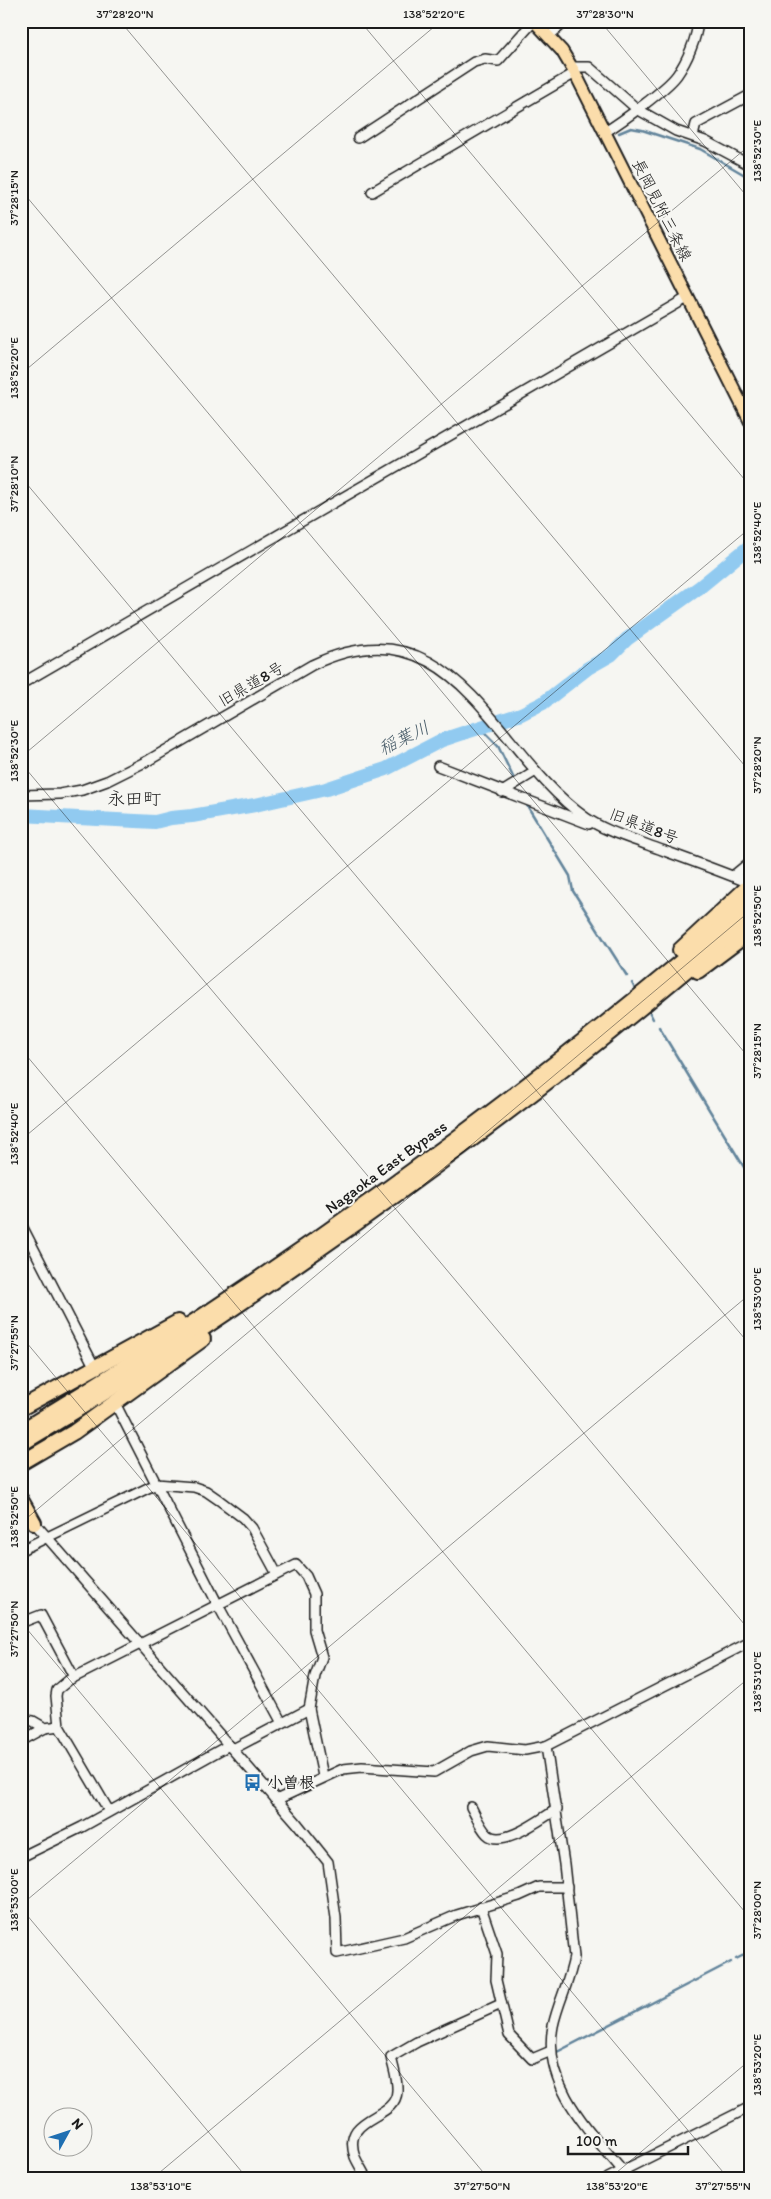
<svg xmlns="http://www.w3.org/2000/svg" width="771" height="2199" viewBox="0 0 771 2199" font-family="Itim,'Klee One',sans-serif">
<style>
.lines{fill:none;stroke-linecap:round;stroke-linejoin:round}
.stream{stroke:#62849b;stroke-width:2.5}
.river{stroke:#91caf0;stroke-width:14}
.minor-casing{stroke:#1c1c1c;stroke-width:12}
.major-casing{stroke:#1c1c1c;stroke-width:15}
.highway-casing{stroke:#1c1c1c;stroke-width:18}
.minor{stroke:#f6f6f2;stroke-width:9}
.major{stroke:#fbddab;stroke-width:11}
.highway{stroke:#fbddab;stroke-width:14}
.ticks{fill:none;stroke:#1c1c1c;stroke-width:1;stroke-opacity:0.45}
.labels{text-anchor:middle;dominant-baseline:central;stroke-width:4;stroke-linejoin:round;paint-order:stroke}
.street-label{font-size:16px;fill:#1c1c1c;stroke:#f6f6f2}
.poi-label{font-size:16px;font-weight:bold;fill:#1c1c1c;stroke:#f6f6f2;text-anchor:start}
.water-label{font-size:18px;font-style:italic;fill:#455966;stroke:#f6f6f2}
.neighbourhood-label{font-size:18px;fill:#1c1c1c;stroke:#f6f6f2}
.neatline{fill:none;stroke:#1c1c1c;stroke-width:2}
.ticks-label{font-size:12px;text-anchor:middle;fill:#1c1c1c}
</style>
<rect width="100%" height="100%" fill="#f6f6f2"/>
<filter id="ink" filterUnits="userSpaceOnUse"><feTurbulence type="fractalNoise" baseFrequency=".02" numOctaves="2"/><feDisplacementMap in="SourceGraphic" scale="10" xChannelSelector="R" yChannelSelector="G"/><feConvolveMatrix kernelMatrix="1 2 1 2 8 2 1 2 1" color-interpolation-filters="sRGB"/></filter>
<g filter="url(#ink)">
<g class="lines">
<g class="stream">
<path d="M619,133l12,-5 11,2 58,19 50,29"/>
<path d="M479,727l19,19 17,35"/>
<path d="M525,802l45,74 3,15 54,85"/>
<path d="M632,983l2,4"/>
<path d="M650,1013l3,6"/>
<path d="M659,1027l91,150"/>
<path d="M736,1959l14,-7"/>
<path d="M557,2052l174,-90"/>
</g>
<path class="river" d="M21,815l134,7 16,-4 21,-2 63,-11 71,-16 60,-20 56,-29 79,-26 22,-11 45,-35 23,-13 16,-16 73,-52 50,-41"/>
<defs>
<g id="minor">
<path d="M549,36l17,-15"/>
<path d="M572,67h17l48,42 39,22 29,10 45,24"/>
<path d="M605,132c16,-10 61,-42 72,-57 10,-14 20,-37 21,-54"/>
<path d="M693,136l3,-12 54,-29"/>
<path d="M358,138l116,-76 11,-3 13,2 36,-40"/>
<path d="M372,192l203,-119"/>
<path d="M21,684l666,-386"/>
<path d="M438,766l151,58"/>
<path d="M502,792l34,-21"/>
<path d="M21,795l39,-1 22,-4 25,-9 42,-21 163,-95c143,-68 181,88 274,153 19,13 41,19 62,27 33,12 67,24 99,37"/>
<path d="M733,876l17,-14"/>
<path d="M21,1224l72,140"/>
<path d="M117,1407l101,198 64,118"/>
<path d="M31,1519l265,303 32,40 8,56 1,35 67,-15 53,-23 62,-19 20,-9h28"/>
<path d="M21,1550l135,-66 38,3 12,4 13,9 24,18 9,10 25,46"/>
<path d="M21,1619l2,3 18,-7 33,62"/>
<path d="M21,1719l12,2 12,7"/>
<path d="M21,1741l24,-13 14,-2"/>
<path d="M546,1746l18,118 10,93c-4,24 -16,45 -21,69 -12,61 41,109 76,152"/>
<path d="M233,1749l76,-40"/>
<path d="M276,1800l67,-31 19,-2 72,5 37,-21 17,-5 37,4 21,-4 204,-104"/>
<path d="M471,1807c5,9 9,20 16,27 15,15 55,-16 70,-25"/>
<path d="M109,1811l-50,-85 -3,-30 1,-6 12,-10 227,-115 10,11 8,18v36l8,27 -7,19 -6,33 14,67"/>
<path d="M21,1857l61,-30 147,-82"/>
<path d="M481,1907l16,47 -1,26 13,55 23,24 19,-8"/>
<path d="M366,2178c-3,-7 -8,-14 -11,-21 -15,-43 41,-36 42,-66 1,-11 -4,-24 -6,-34l26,-15 84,-38"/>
<path d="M608,2178l142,-71"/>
</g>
<path id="major" d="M534,21l28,30 13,22 175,348"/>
<g id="highway">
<path d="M680,950l70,-65"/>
<path d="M698,971l52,-39"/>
<path d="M21,1408l157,-86"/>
<path d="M21,1431c257,-156 502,-332 729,-528"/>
<path d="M21,1444c96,-57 189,-119 281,-183 155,-107 305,-221 448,-345"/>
<path d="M21,1463l53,-31 129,-93"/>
<path d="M21,1500l13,23"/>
</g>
</defs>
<use href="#minor" class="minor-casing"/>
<use href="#major" class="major-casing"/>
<use href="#highway" class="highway-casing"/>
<use href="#minor" class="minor"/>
<use href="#major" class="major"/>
<use href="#highway" class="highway"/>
</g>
</g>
<path class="ticks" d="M120,21l630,751M360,21l390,465M600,21l150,179M21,190l729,869M21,374l420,-353M21,477l729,868M21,757l729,-612M21,763l729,868M21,1049l729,869M21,1140l729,-612M21,1336l707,842M21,1523l729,-612M21,1622l467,556M21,1905l729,-611M21,1908l226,270M153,2178l597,-501M610,2178l140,-118"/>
<defs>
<symbol id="bus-bare" viewBox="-9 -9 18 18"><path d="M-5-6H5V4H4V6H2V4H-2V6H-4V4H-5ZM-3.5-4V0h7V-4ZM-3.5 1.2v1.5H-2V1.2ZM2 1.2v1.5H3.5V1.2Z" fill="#1f6fb2" stroke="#f6f6f2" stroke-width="2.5" paint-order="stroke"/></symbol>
</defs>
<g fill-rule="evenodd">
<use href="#bus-bare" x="240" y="1770" width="25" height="25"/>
</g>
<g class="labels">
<g class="street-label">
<text transform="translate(662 210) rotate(63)">長岡見附三条線</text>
<text transform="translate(251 684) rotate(-30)">旧県道8号</text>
<text transform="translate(644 826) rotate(21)">旧県道8号</text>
<text transform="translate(386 1167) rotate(-36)">Nagaoka East Bypass</text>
</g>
<g class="poi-label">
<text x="267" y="1782">小曽根</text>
</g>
<g class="water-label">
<text transform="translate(404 738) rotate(-26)">稲葉川</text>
</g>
<g class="neighbourhood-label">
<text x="134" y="799">永田町</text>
</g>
</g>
<rect width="771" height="2199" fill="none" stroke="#f6f6f2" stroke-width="55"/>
<g transform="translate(68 2132) rotate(50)"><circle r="24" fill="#f6f6f2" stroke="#9f9f9c"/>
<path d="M0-4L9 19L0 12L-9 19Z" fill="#1f6fb2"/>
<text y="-8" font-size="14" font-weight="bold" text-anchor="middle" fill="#1c1c1c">N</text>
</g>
<path d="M568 2146v8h120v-8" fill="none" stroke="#1c1c1c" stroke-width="2.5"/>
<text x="576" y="2146" font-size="15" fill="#1c1c1c" stroke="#f6f6f2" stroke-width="4" paint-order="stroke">100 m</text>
<rect x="28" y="28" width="716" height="2144" class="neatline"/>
<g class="ticks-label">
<text x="125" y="18">37°28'20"N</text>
<text x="434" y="18">138°52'20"E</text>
<text x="605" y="18">37°28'30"N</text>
<text transform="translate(757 151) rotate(-90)" y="4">138°52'30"E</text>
<text transform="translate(14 198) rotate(-90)" y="4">37°28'15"N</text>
<text transform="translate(14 368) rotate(-90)" y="4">138°52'20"E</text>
<text transform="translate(14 484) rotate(-90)" y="4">37°28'10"N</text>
<text transform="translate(757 533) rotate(-90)" y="4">138°52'40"E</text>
<text transform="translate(14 751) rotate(-90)" y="4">138°52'30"E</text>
<text transform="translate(757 765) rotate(-90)" y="4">37°28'20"N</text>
<text transform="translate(757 916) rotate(-90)" y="4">138°52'50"E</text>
<text transform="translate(757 1051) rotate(-90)" y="4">37°28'15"N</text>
<text transform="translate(14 1134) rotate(-90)" y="4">138°52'40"E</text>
<text transform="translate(757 1299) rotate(-90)" y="4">138°53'00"E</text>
<text transform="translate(14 1343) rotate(-90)" y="4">37°27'55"N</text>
<text transform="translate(14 1517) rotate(-90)" y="4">138°52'50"E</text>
<text transform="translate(14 1629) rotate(-90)" y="4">37°27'50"N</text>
<text transform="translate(757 1682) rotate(-90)" y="4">138°53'10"E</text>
<text transform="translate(14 1900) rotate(-90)" y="4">138°53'00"E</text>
<text transform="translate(757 1910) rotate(-90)" y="4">37°28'00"N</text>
<text transform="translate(757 2065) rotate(-90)" y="4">138°53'20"E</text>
<text x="161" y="2190">138°53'10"E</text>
<text x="482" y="2190">37°27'50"N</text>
<text x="617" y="2190">138°53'20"E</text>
<text x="723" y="2190">37°27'55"N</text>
</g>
</svg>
